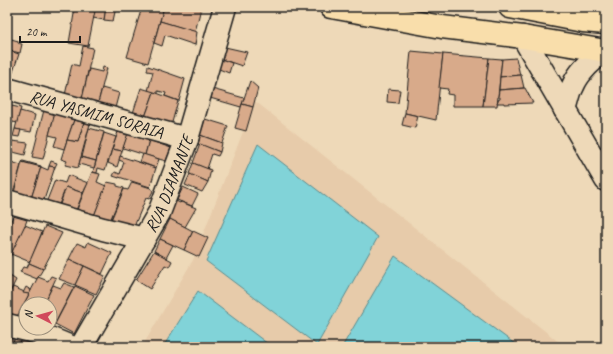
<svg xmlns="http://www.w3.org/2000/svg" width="613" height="354" viewBox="0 0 613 354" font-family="Caveat,sans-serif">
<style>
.built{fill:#e7cbaa}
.water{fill:#81d3d8;stroke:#598a8d}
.building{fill:#d8aa8a;stroke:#1c1c1c}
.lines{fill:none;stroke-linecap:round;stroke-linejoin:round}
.minor-casing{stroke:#1c1c1c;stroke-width:25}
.major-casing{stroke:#1c1c1c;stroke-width:25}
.minor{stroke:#eed9b8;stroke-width:22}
.major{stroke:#f9deab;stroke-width:22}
.labels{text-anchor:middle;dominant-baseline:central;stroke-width:3;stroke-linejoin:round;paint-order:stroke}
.street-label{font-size:17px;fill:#1c1c1c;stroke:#eed9b8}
</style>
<rect width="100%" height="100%" fill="#eed9b8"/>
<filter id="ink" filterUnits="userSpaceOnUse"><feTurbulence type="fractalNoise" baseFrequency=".025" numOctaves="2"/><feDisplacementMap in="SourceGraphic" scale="8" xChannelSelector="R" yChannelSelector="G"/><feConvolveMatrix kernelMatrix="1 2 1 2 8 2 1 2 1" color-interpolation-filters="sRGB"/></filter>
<g filter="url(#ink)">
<path class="built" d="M255,101l310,246h-423l51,-87z"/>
<g class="water">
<path d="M258,144l120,93 -61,108 -111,-84z"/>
<path d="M395,256l124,91h-177z"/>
<path d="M198,291l74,56h-109z"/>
</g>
<g class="building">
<path d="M75,7h20v4z"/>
<path d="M95,7h11l-2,13 -11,-2z"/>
<path d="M106,7h10l-3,14 -9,-1z"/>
<path d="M142,7h22l-16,56 -21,-6z"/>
<path d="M164,7h29l8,1 -6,24 -35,-11z"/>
<path d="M590,7h14v3z"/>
<path d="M75,8l20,3 -7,35 -19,-3z"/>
<path d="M160,21l37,11 -2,13 -30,-10 -3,11 -8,-3z"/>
<path d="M7,37l1,1 10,3v2l4,1 -2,9 -13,-3z"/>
<path d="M83,46l10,2 -11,51 -17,-4 7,-31 7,2z"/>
<path d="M225,47l22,5 -5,14 -21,-7z"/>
<path d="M7,50l12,4 -8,24 -4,-1z"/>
<path d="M411,51l32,3 -7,66 -31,-7z"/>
<path d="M443,54l46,4 -6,48h-30v-11l-6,-1 1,-5 -9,-1z"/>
<path d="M489,58l13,1 -5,47h-14z"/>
<path d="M516,58l4,17 -20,2 2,-18z"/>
<path d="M221,59l11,4 -3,10 -10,-4z"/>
<path d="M148,66l37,13 -6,22 -14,-5 1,-3 -8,-2v3l-10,-3 5,-19 -6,-1z"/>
<path d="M103,67l4,1 -9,35 -16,-4 7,-30 13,3z"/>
<path d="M521,75l3,13 -25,2 1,-13z"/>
<path d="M250,81l8,7 -5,19 -11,-3z"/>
<path d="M102,88l17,5 -4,15 -17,-5z"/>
<path d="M141,88l13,4 -9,25 -12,-4z"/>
<path d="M525,88l8,15 -29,1v-1h-7l1,-3 2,-1v-2h-2l1,-7z"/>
<path d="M212,89l32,9 -3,9 -31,-9z"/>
<path d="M388,89l12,1 -2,13 -11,-1z"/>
<path d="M154,92l24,9 -7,25 -26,-9z"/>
<path d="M242,104l11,3 -7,24 -11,-3z"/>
<path d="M7,105l14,3 -4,15 -4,-1 -1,1 -4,-1 -1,3z"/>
<path d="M44,110l11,2 -12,47 -11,-2z"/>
<path d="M20,111l15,4 -4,17 -16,-3z"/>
<path d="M55,113l19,7 -10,29 -10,-3 3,-9 -8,-2z"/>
<path d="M405,113l13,3 -3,12 -13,-3z"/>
<path d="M205,119l23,7 -6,17 -22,-8z"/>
<path d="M74,120l10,2 -6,20 -11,-2z"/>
<path d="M84,122l6,2 -12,44 -13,-3 2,-4 -6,-2 6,-19 11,2z"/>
<path d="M89,128l15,4 -8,29 -14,-4z"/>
<path d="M15,129l6,1 -2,7 -6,-1z"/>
<path d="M118,132l10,3 -6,16 -10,-2z"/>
<path d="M104,133l12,4 -11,33 -7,-2 -1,5 -4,-1z"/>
<path d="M128,133l21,7 -4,15 -22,-7z"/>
<path d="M7,135l3,1 -2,6h-1z"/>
<path d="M200,135l22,8 -2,9 -22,-8z"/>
<path d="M149,140l22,8 -5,13 -21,-6z"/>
<path d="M12,141l16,2 -3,12 -16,-4z"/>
<path d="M7,142l4,1 -2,8h-2z"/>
<path d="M200,144l20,8 -2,4 -6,-2 -5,15 -14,-6z"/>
<path d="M112,149l10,2 -5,16 -9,-4z"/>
<path d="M143,154l16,5 -3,9 -16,-6z"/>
<path d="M120,156l36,12 -6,19 -31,-10v1l-6,-2 2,-4 5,2 4,-12 -5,-2z"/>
<path d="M81,157l15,4 -2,7 -15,-4z"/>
<path d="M7,161l14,4 -9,33 -5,-2z"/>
<path d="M23,161l18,5v1l-19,-5z"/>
<path d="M51,161l6,2 -2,4 -6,-1z"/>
<path d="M22,162l19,5 -12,38 -17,-5z"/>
<path d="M193,163l18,7 -3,12 -19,-8z"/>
<path d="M49,166l6,1 -14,42 -12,-4 12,-38 7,3z"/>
<path d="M92,172l8,2 -3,8 9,4 -12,30 -18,-4z"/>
<path d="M190,174l18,8 -6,10 -17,-7z"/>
<path d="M68,175l20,8 -5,10 -17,-6 -8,20 -12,-4 9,-23 10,3z"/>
<path d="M107,182l10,2v2l7,2 -15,35 -15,-7z"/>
<path d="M132,182l19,6 2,3 -4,8 -3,-1 -13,31 -22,-9 13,-31 4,1z"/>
<path d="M66,187l17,6 -8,20 -16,-6z"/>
<path d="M183,187l15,7 -6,12 -15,-6z"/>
<path d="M176,201l4,2 1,-1 15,6 -11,19 -17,-9z"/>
<path d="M13,216l14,4 -6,16 -13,25 -1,-30z"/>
<path d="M170,219l23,12 -9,19 -24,-11z"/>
<path d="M7,220l4,2 -4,9z"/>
<path d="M25,225l17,7 -12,30 -19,-8z"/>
<path d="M45,226l17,7 -19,36 -14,-6z"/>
<path d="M193,231l15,7 -9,19 -15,-7z"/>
<path d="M160,239l13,6 -7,13 -12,-7z"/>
<path d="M88,242l24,11 -10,21 -33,-15 8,-16 9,4z"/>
<path d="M154,251l18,10 -3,6 -4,-2 -15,24 -14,-9z"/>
<path d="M69,259l15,7 -9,19 -16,-6z"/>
<path d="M29,263l14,6 -6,10 -17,-7 3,-5 4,1z"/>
<path d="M84,266l21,10 -9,18 -21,-9z"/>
<path d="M7,274l9,6 -9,18z"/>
<path d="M51,276l5,2 -12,26h-18v16l-9,-3 21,-40 10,4z"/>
<path d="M64,283l10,4 -22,42 -2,-1v-24h-6l9,-19 8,3z"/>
<path d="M75,286l19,9 -20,39 -19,-10z"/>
<path d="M13,287l16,7 -12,23 -10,-4v-15z"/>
<path d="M26,287l5,3 -2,4 -6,-1z"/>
<path d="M7,334l8,3 -4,10h-4z"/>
<path d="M17,334l7,2 -6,11h-7z"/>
<path d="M24,336l40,11h-46z"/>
</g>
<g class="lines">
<defs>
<g id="minor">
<path d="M523,37l83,143"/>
<path id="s1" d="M7,89l180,50"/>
<path d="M565,110c3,-8 4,-17 8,-24 6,-15 19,-25 31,-35"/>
<path d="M7,201l96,28 41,10"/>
<path d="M7,325l28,7 36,15"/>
<path id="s2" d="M81,347l78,-134 28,-74 38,-132"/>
</g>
<g id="major">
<path d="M331,7l111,20 81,10 83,14"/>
<path d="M510,7l73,14 23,2"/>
</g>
</defs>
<use href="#minor" class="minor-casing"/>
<use href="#major" class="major-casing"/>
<use href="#minor" class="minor"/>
<use href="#major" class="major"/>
</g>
</g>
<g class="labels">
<g class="street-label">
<text stroke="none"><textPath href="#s1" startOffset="93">RUA YASMIM SORAIA</textPath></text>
<text stroke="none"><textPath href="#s2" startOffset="186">RUA DIAMANTE</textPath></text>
</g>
</g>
<rect width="613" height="354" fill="none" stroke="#eed9b8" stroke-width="24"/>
<rect x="12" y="12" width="589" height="330" fill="none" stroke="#1c1c1c" stroke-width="1.5" filter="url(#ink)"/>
<g transform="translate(38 316) rotate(276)"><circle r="19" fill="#eed9b8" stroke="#9a8d7a"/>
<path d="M0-3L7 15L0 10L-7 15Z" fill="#d1495b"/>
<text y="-6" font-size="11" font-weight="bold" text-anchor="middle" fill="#1c1c1c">N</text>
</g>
<path d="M20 36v6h60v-6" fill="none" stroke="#1c1c1c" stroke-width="2"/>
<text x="26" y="36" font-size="12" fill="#1c1c1c" stroke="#eed9b8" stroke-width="3" paint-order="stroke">20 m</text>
</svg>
